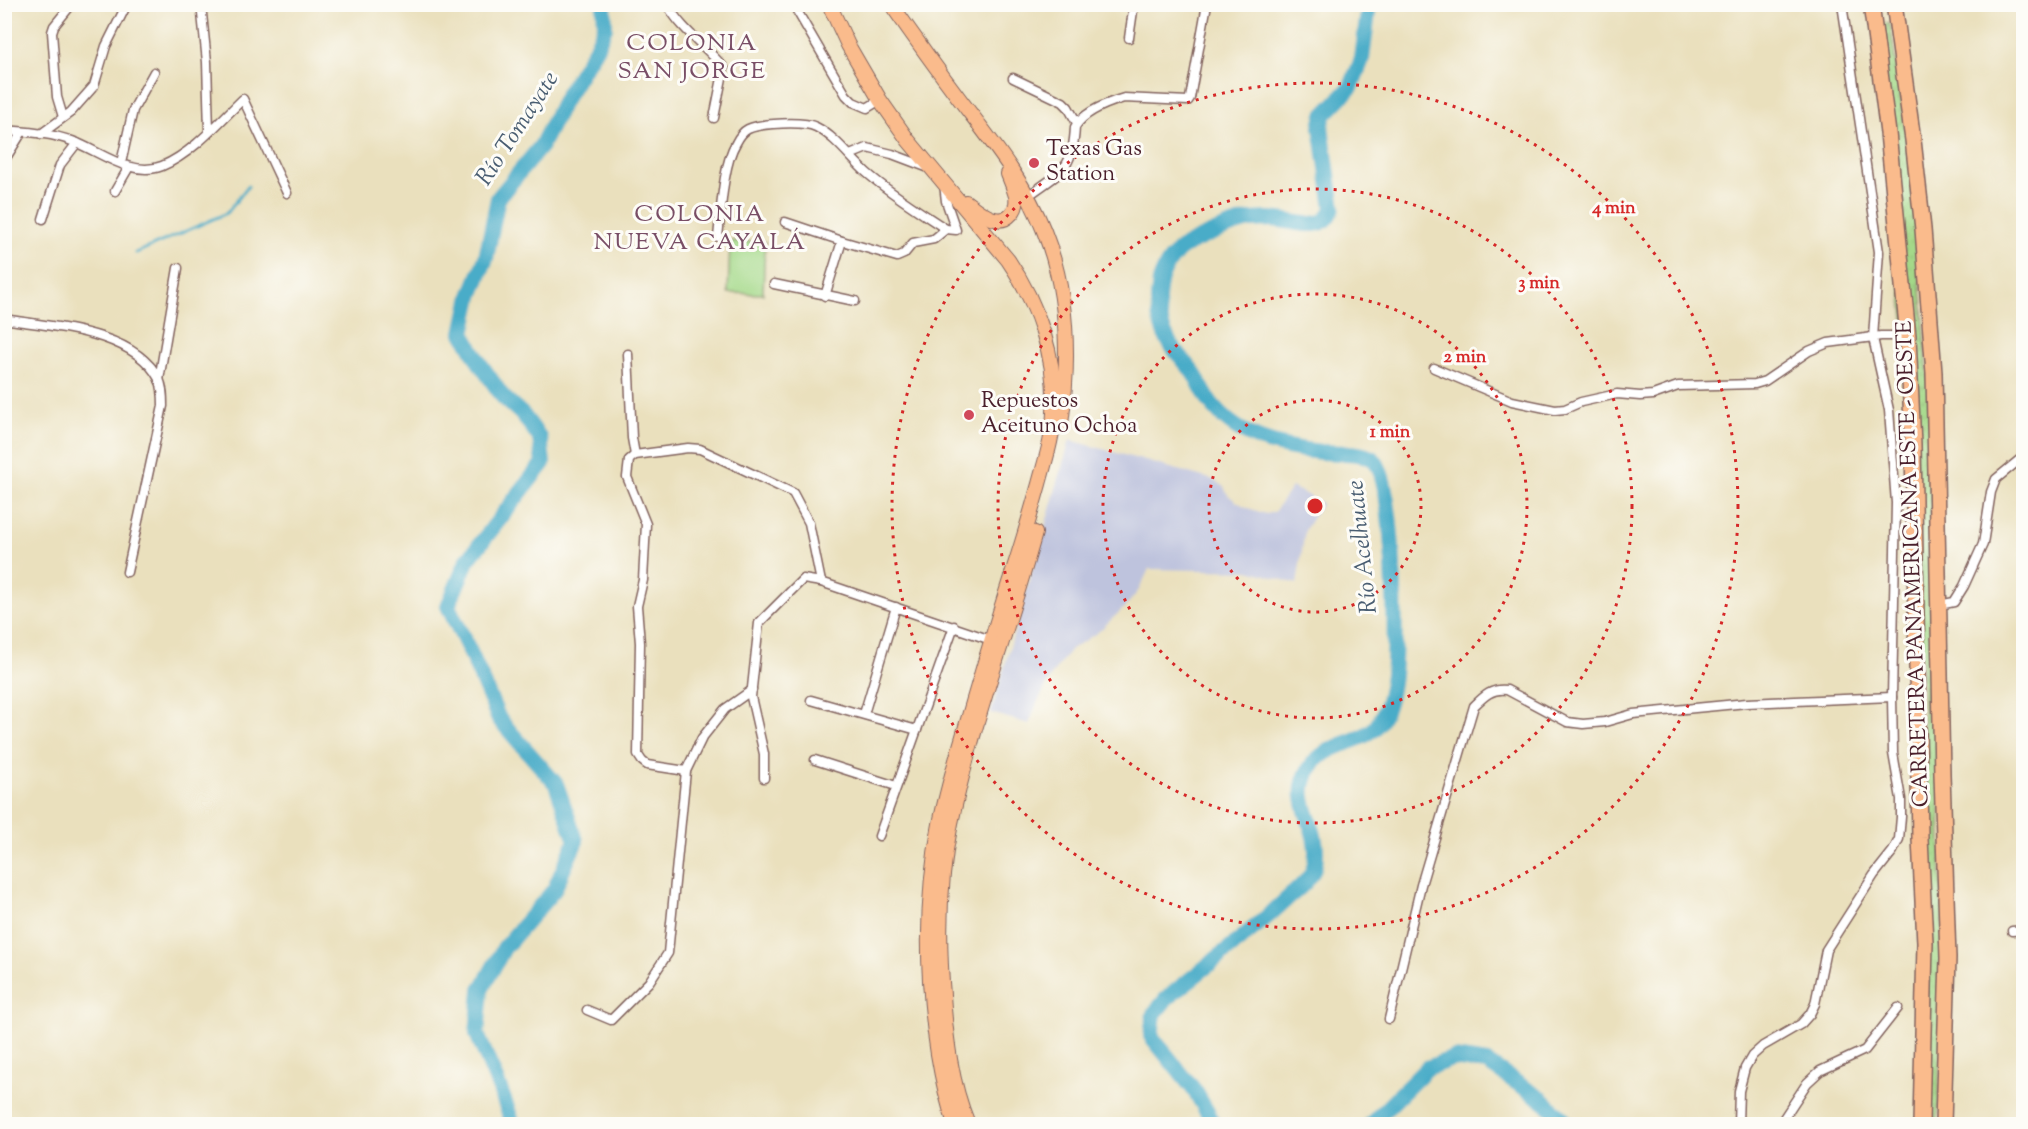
<svg xmlns="http://www.w3.org/2000/svg" width="2028" height="1129" viewBox="0 0 2028 1129" font-family="'Sorts Mill Goudy',serif">
<style>
.industrial{fill:#bec3dd}
.grass{fill:url(#grass-dots);stroke:#777c5a;stroke-width:1.5}
.park{fill:#a4d989;stroke:#777c5a;stroke-width:1.5}
.lines{fill:none;stroke-linecap:round;stroke-linejoin:round}
.stream{stroke:#49acc8;stroke-width:3}
.river{stroke:#49acc8;stroke-width:16}
.street-casing{stroke:#82635e;stroke-width:11}
.primary-casing{stroke:#82635e;stroke-width:16}
.highway-casing{stroke:#82635e;stroke-width:18}
.street{stroke:#fff;stroke-width:8}
.primary{stroke:#fabb8c;stroke-width:14}
.highway{stroke:#fabb8c;stroke-width:15}
.ring{fill:none;stroke:#d62828;stroke-width:3;stroke-dasharray:3 6}
.poi-dot{fill:#d1495b;stroke:#fdfcf7;stroke-width:2}
.labels{text-anchor:middle;dominant-baseline:central;stroke-width:6;stroke-linejoin:round;paint-order:stroke}
.poi-label{font-size:22px;fill:#4a1f2b;stroke:#fdfcf7;text-anchor:start}
.street-label{font-size:22px;fill:#4a1f2b;stroke:#fdfcf7}
.neighbourhood-label{font-size:24px;letter-spacing:1.5px;fill:#794e66;stroke:#fdfcf7}
.water-label{font-size:24px;font-style:italic;fill:#4a5e72;stroke:#fdfcf7}
.centre{fill:#d62828;stroke:#fdfcf7;stroke-width:3}
.ring-label{font-size:18px;text-anchor:middle;font-weight:bold;fill:#d62828;stroke:#fdfcf7;stroke-width:6;stroke-linejoin:round;paint-order:stroke}
</style>
<defs>
<pattern id="grass-dots" width="8" height="8" patternUnits="userSpaceOnUse" patternTransform="scale(1.5)"><rect width="8" height="8" fill="#a4d989"/><path d="M2 2h.1M6 6h.1" fill="none" stroke="#8fba76" stroke-width="1.8" stroke-linecap="round"/></pattern>
</defs>
<rect width="100%" height="100%" fill="#fdfcf7"/>
<filter id="ink" filterUnits="userSpaceOnUse"><feTurbulence type="fractalNoise" baseFrequency=".0167" numOctaves="2"/><feDisplacementMap in="SourceGraphic" scale="12" xChannelSelector="R" yChannelSelector="G"/><feConvolveMatrix kernelMatrix="1 2 1 2 8 2 1 2 1" color-interpolation-filters="sRGB"/></filter>
<filter id="wash" filterUnits="userSpaceOnUse"><feTurbulence type="fractalNoise" baseFrequency=".008" numOctaves="4" result="noise"/><feDisplacementMap in="SourceGraphic" scale="24" xChannelSelector="R" yChannelSelector="G"/><feGaussianBlur stdDeviation="1.35" result="paint"/><feColorMatrix in="noise" values="0 0 0 0 0 0 0 0 0 0 0 0 0 0 0 0 0 1.4 0 .05"/><feComposite in="paint" operator="in"/></filter>
<g filter="url(#wash)">
<rect width="100%" height="100%" fill="#eae0bd"/>
<path class="industrial" d="M1070,440l144,40 10,7 4,8 9,7 11,6 18,6 8,-2 18,-25 30,16 -17,27 -8,54 -45,-13 -103,-2 -10,21 -12,15 -30,28 -26,16 -18,24 -16,30 -8,21 -38,-11z"/>
<path class="grass" d="M1882,23l8,1 22,152 17,212 14,540 -5,196h-12v-275l-8,-361 -38,-462z"/>
<path class="park" d="M730,241l35,1 -2,52 -35,-1z"/>
<g class="lines">
<path class="stream" d="M136,253l91,-40 21,-27"/>
<g class="river">
<path d="M513,1124l-13,-35 -23,-55 4,-44 23,-42 50,-58 22,-49 -20,-57 -57,-65 -28,-65 -23,-48 19,-45 76,-98 -3,-25 -17,-23 -20,-18 -24,-35 -16,-29 8,-37 15,-38 12,-60 43,-52 23,-46 32,-52 9,-21 -1,-23"/>
<path d="M1214,1124l-19,-33 -44,-55 3,-22 13,-16c41,-33 84,-65 123,-102 8,-7 19,-15 23,-26 2,-5 3,-12 3,-17 1,-32 -26,-53 -6,-85 17,-27 55,-24 68,-44 10,-14 13,-33 15,-50 4,-30 2,-201 -20,-215 -13,-8 -37,-6 -52,-7 -40,-4 -80,-13 -106,-44 -11,-12 -15,-27 -25,-40 -7,-9 -17,-18 -22,-28 -8,-14 -12,-35 -9,-51 1,-15 8,-26 18,-37 9,-9 55,-28 69,-31 7,-2 16,-1 24,-2 15,0 37,9 52,3 7,-3 8,-8 11,-14l-12,-81 3,-12 27,-28 11,-28 7,-55"/>
<path d="M1371,1124l56,-56 27,-10 33,5 56,37 25,24"/>
</g>
</g>
</g>
<g filter="url(#ink)">
<g class="lines">
<defs>
<g id="street">
<path d="M201,4l6,58 2,69"/>
<path d="M667,4c14,26 39,42 57,64l-10,50"/>
<path d="M793,4l53,91 7,7 14,6 13,-8"/>
<path d="M1129,38l5,-34"/>
<path d="M1013,78l50,24 5,5 9,16"/>
<path d="M63,117l-6,-20 -5,-65 2,-6 18,-22"/>
<path d="M4,130c23,2 47,3 68,11 28,10 59,37 90,25 30,-12 58,-45 81,-67l44,94"/>
<path d="M41,134l30,-22 23,-26 12,-40 21,-42"/>
<path d="M850,155l17,-7 25,6 37,14"/>
<path d="M4,161l18,-29"/>
<path d="M121,163l12,-53 21,-38"/>
<path d="M115,191l14,-24"/>
<path d="M1028,196c32,-24 45,-25 47,-69 9,-15 32,-24 49,-29l64,3 2,-3 17,-94"/>
<path d="M43,219l17,-54 17,-22"/>
<path d="M785,222l57,19 55,16 7,-3 9,-11 21,-4 12,-10"/>
<path d="M718,237c3,-25 5,-73 18,-94 3,-6 6,-11 12,-14 12,-6 56,-8 68,-2 20,10 34,31 51,46 24,21 52,38 79,56l10,1 -10,-29 -2,-17"/>
<path d="M774,284l81,17"/>
<path d="M825,296l17,-55"/>
<path d="M4,319c48,8 129,11 155,60 4,8 4,18 4,27l-36,166"/>
<path d="M628,354l4,84 3,17"/>
<path d="M1434,368l78,33 43,9 10,-1 16,-7 36,-8 23,2 13,-1 25,-9 77,-2 10,-3 44,-30 19,-8 53,-7h27"/>
<path d="M159,380l19,-112"/>
<path d="M1939,605l15,-3 10,-16 19,-42 8,-52 5,-13 28,-23"/>
<path d="M811,700l106,30"/>
<path d="M864,714l32,-107"/>
<path d="M815,760l81,26"/>
<path d="M686,771l-39,-6 -5,-4 -4,-6 2,-112 -3,-37 6,-26 3,-56 -19,-47 2,-17 6,-5 53,-7 12,1 93,44 16,30 12,59"/>
<path d="M764,778v-24l-13,-57 8,-74 44,-44 18,3 170,58"/>
<path d="M879,836l75,-210"/>
<path d="M2012,931l12,-1"/>
<path d="M587,1010l24,10 38,-38 19,-29 18,-182 16,-33 23,-29 27,-19"/>
<path d="M1389,1019l32,-134 53,-179c10,-10 18,-18 33,-16l60,32 16,2 22,-2 28,-8 114,-11 145,-6"/>
<path d="M1738,1124l1,-33 6,-23 7,-12 11,-10 38,-22 9,-10 5,-10 11,-54 48,-75 19,-24 6,-12 2,-22v-18l-8,-46 -1,-56 4,-194 -7,-93 -16,-72 6,-86 -37,-248"/>
<path d="M1780,1124l27,-41 13,-12 45,-21 33,-42"/>
</g>
<g id="primary">
<path d="M829,4l19,41 32,55 28,40 100,120c30,44 49,99 46,153 -1,25 -9,48 -15,71 -9,32 -18,64 -29,96 -15,47 -29,95 -43,143 -10,33 -20,67 -27,101 -15,76 -14,154 -2,230 4,24 9,47 17,70"/>
<path d="M891,4c23,33 46,65 70,97 31,41 64,81 83,130 25,62 26,128 17,193"/>
<path d="M966,202c11,8 32,27 45,12 5,-5 6,-12 5,-18 -2,-7 -5,-15 -8,-22"/>
<path d="M968,1124c-17,-41 -22,-85 -25,-129 -5,-57 -4,-116 8,-172 21,-99 57,-193 84,-290"/>
</g>
<g id="highway">
<path d="M1871,4l17,129 20,203 5,109 7,393 5,105 -4,181"/>
<path d="M1894,4l19,136 10,89 11,144 8,401 6,184 -5,166"/>
</g>
</defs>
<use href="#street" class="street-casing"/>
<use href="#primary" class="primary-casing"/>
<use href="#highway" class="highway-casing"/>
<use href="#street" class="street"/>
<use href="#primary" class="primary"/>
<use href="#highway" class="highway"/>
</g>
</g>
<g class="ring">
<circle cx="1315" cy="506" r="106"/>
<circle cx="1315" cy="506" r="212"/>
<circle cx="1315" cy="506" r="317"/>
<circle cx="1315" cy="506" r="423"/>
</g>
<g class="poi-dot">
<circle cx="1034" cy="163" r="6"/>
<circle cx="969" cy="415" r="6"/>
</g>
<g class="labels">
<g class="poi-label">
<text x="1046" y="150">Texas Gas<tspan x="1046" dy="25">Station</tspan></text>
<text x="981" y="402">Repuestos<tspan x="981" dy="25">Aceituno Ochoa</tspan></text>
</g>
<g class="street-label">
<text transform="translate(1914 564) rotate(-92)">CARRETERA PANAMERICANA ESTE - OESTE</text>
</g>
<g class="neighbourhood-label">
<text x="692" y="44">COLONIA<tspan x="692" dy="28">SAN JORGE</tspan></text>
<text x="700" y="215">COLONIA<tspan x="700" dy="28">NUEVA CAYALÁ</tspan></text>
</g>
<g class="water-label">
<text transform="translate(518 129) rotate(-57)">Río Tomayate</text>
<text transform="translate(1363 547) rotate(-96)">Río Acelhuate</text>
</g>
</g>
<circle cx="1315" cy="506" r="9" class="centre"/>
<g class="ring-label">
<text x="1614" y="213">4 min</text>
<text x="1539" y="288">3 min</text>
<text x="1465" y="362">2 min</text>
<text x="1390" y="437">1 min</text>
</g>
<rect width="2028" height="1129" fill="none" stroke="#fdfcf7" stroke-width="24"/>
</svg>
